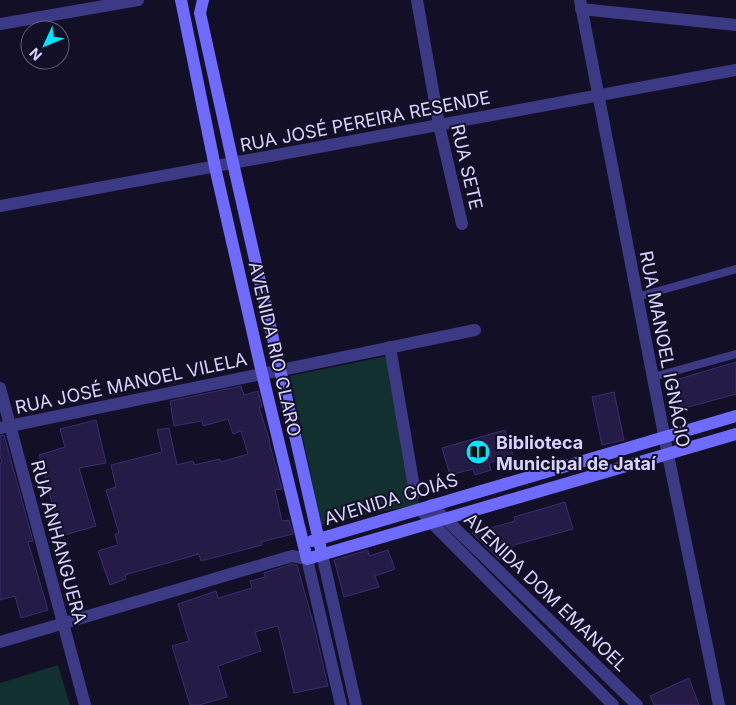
<svg xmlns="http://www.w3.org/2000/svg" width="736" height="705" viewBox="0 0 736 705" font-family="Inter,sans-serif">
<style>
.green{fill:#12302f}
.building{fill:#241b47;stroke:#3b2d73}
.lines{fill:none;stroke-linecap:round;stroke-linejoin:round}
.service{stroke:#3d3a85;stroke-width:8}
.minor{stroke:#3d3a85;stroke-width:12}
.secondary{stroke:#6f6bff;stroke-width:12}
.labels{text-anchor:middle;dominant-baseline:central;stroke-width:4;stroke-linejoin:round;paint-order:stroke}
.street-label{font-size:18px;fill:#d9d4ff;stroke:#130f26}
.poi-label{font-size:18px;font-weight:bold;fill:#d9d4ff;stroke:#130f26;text-anchor:start}
</style>
<rect width="100%" height="100%" fill="#130f26"/>
<g class="green">
<path d="M387,356l32,148 -98,20 -31,-148z"/>
<path d="M58,665l12,40h-70v-22z"/>
</g>
<g class="building">
<path d="M736,362v32l-55,15 -9,-28z"/>
<path d="M241,386l3,9 14,-4 4,16h-3l11,35h-1l13,47 -7,1 7,31 7,-1 4,14 -32,8 1,3 -61,16 -2,-7 -74,21 1,4 -16,6 -12,-34 20,-6 -3,-11 4,-1 -13,-43 10,-3 -5,-22 51,-13 -5,-22 12,-2 8,37 16,-4 1,4 26,-6 1,3 27,-8 -7,-23 -8,3 -5,-15 -25,7 -1,-5 -28,5 -4,-25z"/>
<path d="M614,392l10,48 -22,5 -10,-48z"/>
<path d="M96,420l10,43 -27,5 17,58 -35,10 -22,-81 26,-8 -5,-18z"/>
<path d="M505,430l8,26 -24,7 2,7 -16,5 -2,-6 -23,6 -8,-27z"/>
<path d="M4,435l29,106 -5,1 20,68 -27,8 -6,-22 -15,4v-137h2l-2,-8v-19z"/>
<path d="M565,502l8,27 -59,16 -14,15 -28,-27 43,-12 -1,-4z"/>
<path d="M368,550l1,6 19,-6 7,19 -20,7 4,11 -35,10 -10,-37z"/>
<path d="M292,564l5,1 16,57 15,64 -34,7 -16,-67 -23,6 6,19 -43,15 9,31 -28,8h-9l-18,-59 17,-5 -11,-37 38,-13 2,7 34,-10 -2,-7 15,-4 -1,-4z"/>
<path d="M689,678l10,27h-45l-4,-9z"/>
</g>
<g class="lines">
<g class="service">
<path d="M637,297l99,-28"/>
<path d="M653,377l83,-23"/>
</g>
<g class="minor">
<path d="M417,0l22,125 23,99"/>
<path d="M580,0l86,445 53,260"/>
<path d="M581,9l155,16"/>
<path d="M0,24l138,-24"/>
<path d="M0,206l736,-136"/>
<path d="M390,347l25,146"/>
<path d="M0,388l85,317"/>
<path d="M0,428l475,-98"/>
<path d="M431,505l206,200"/>
<path d="M420,509l11,13 182,183"/>
<path d="M322,554l34,151"/>
<path d="M0,642l292,-86 15,3 34,146"/>
</g>
<g class="secondary">
<path d="M181,0l34,167 47,206 45,186 429,-125"/>
<path d="M203,0l-3,13 33,150 89,391"/>
<path d="M312,541l424,-125"/>
</g>
</g>
<defs>
<symbol id="library-disc" viewBox="-11 -11 22 22"><circle r="9.5" fill="#00e5ff" stroke="#130f26"/><path d="M-6-4Q-3-5.5-.7-3.5V5Q-3 3-6 4ZM6-4Q3-5.5 .7-3.5V5Q3 3 6 4Z" fill="#111"/></symbol>
</defs>
<g fill-rule="evenodd">
<use href="#library-disc" x="464" y="438" width="28" height="28"/>
</g>
<g class="labels">
<g class="street-label">
<text transform="translate(365 121) rotate(-11)">RUA JOSÉ PEREIRA RESENDE</text>
<text transform="translate(467 167) rotate(77)">RUA SETE</text>
<text transform="translate(275 349) rotate(77)">AVENIDA RIO CLARO</text>
<text transform="translate(665 349) rotate(79)">RUA MANOEL IGNÁCIO</text>
<text transform="translate(131 383) rotate(-12)">RUA JOSÉ MANOEL VILELA</text>
<text transform="translate(391 499) rotate(-17)">AVENIDA GOIÁS</text>
<text transform="translate(59 542) rotate(75)">RUA ANHANGUERA</text>
<text transform="translate(546 592) rotate(44)">AVENIDA DOM EMANOEL</text>
</g>
<g class="poi-label">
<text x="496" y="442">Biblioteca<tspan x="496" dy="21">Municipal de Jataí</tspan></text>
</g>
</g>
<g transform="translate(45 45) rotate(226)"><circle r="24" fill="#130f26" stroke="#625e7d"/>
<path d="M0-4L9 19L0 12L-9 19Z" fill="#00e5ff"/>
<text y="-8" font-size="14" font-weight="bold" text-anchor="middle" fill="#d9d4ff">N</text>
</g>
</svg>
